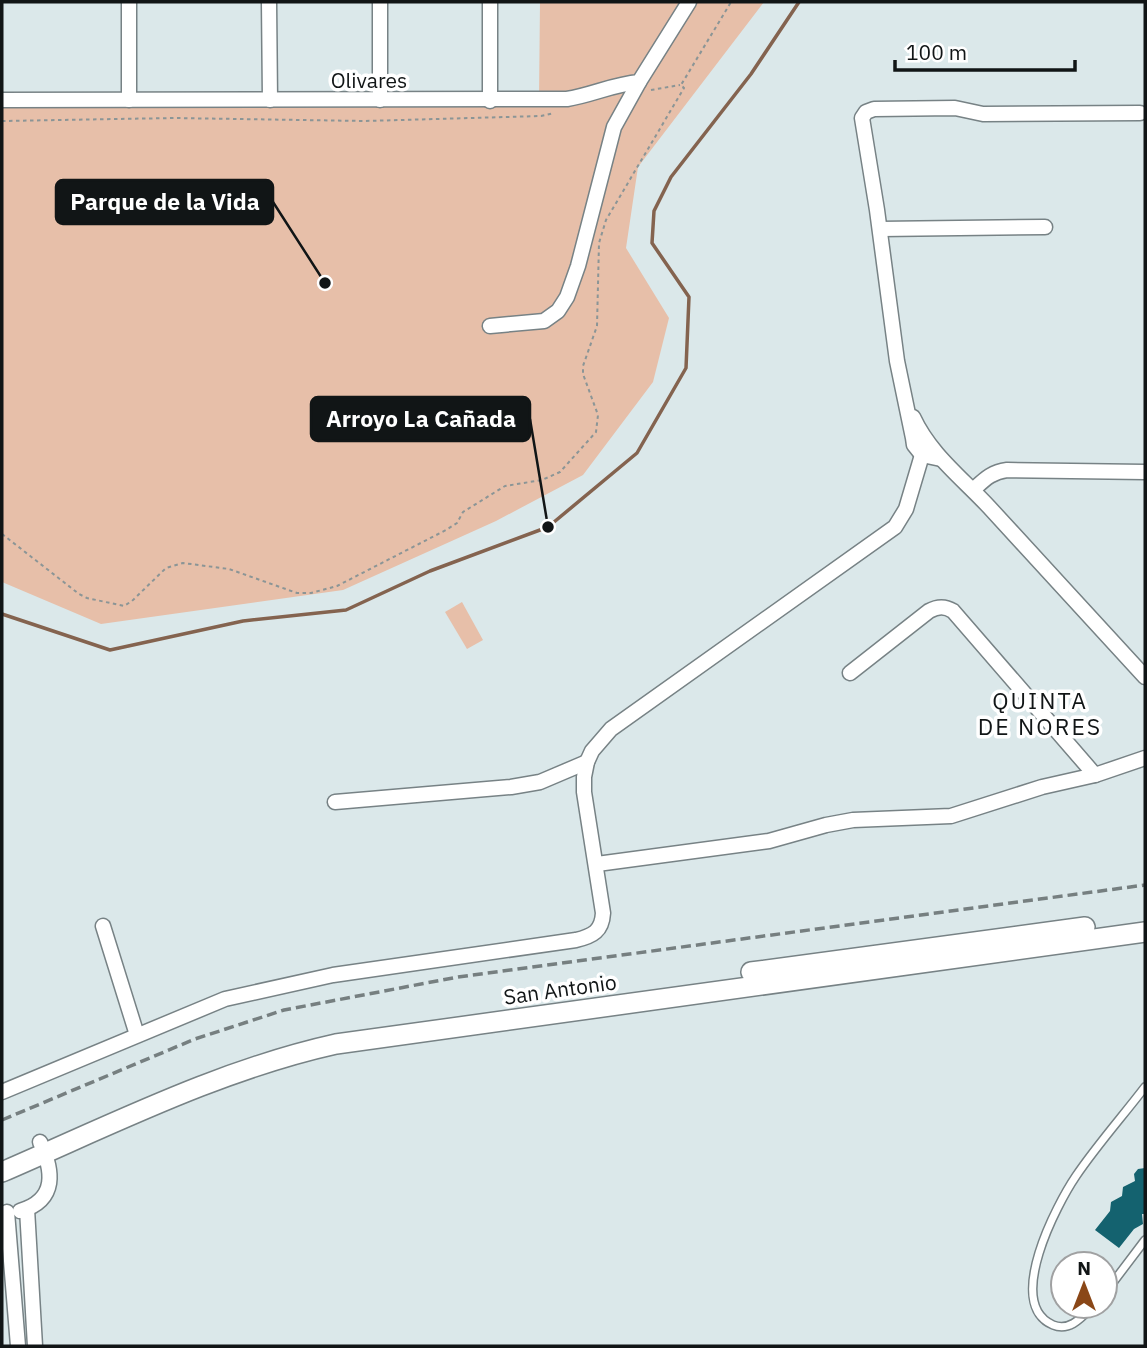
<svg xmlns="http://www.w3.org/2000/svg" width="1147" height="1348" viewBox="0 0 1147 1348" font-family="'IBM Plex Sans',sans-serif">
<style>
.green{fill:#e7bfa9}
.lines{fill:none;stroke-linecap:round;stroke-linejoin:round}
.stream{stroke:#84634f;stroke-width:3.5}
.building{fill:#14626f}
.service-casing{stroke:#778285;stroke-width:10}
.minor-casing{stroke:#778285;stroke-width:17}
.secondary-casing{stroke:#778285;stroke-width:22}
.path{stroke:#8b9596;stroke-width:2;stroke-dasharray:3.5 3.5;stroke-linecap:butt}
.service{stroke:#fff;stroke-width:7}
.minor{stroke:#fff;stroke-width:14}
.secondary{stroke:#fff;stroke-width:19}
.rail{stroke:#767f80;stroke-width:3.5;stroke-dasharray:10 5;stroke-linecap:butt}
.labels{text-anchor:middle;dominant-baseline:central;stroke-width:7;stroke-linejoin:round;paint-order:stroke}
.street-label{font-size:21px;fill:#111516;stroke:#fff}
.neighbourhood-label{font-size:23px;letter-spacing:2px;fill:#111516;stroke:#fff}
.leader{fill:none;stroke:#111516;stroke-width:2.5}
.callout-dot{fill:#111516;stroke:#fff;stroke-width:2.5}
.callout{fill:#111516;stroke:#111516;stroke-width:2.5}
.callout-label{font-size:23px;text-anchor:middle;font-weight:bold;fill:#fff}
</style>
<rect width="100%" height="100%" fill="#dbe8ea"/>
<g class="green">
<path d="M540,2h224l-126,165 -12,81 43,70 -16,64 -70,93 -87,46 -153,69 -242,34 -99,-42v-482h537z"/>
<path d="M462,602l21,38 -16,9 -22,-37z"/>
</g>
<g class="lines">
<path class="stream" d="M2,614l108,36 133,-29 103,-11 84,-39 118,-44 89,-74 49,-85 3,-71 -37,-54 2,-32 17,-34 80,-103 48,-72"/>
</g>
<path class="building" d="M1145,1168v46h-3l1,10 -9,5 -15,19 -24,-18 15,-19 1,-9 11,-6 1,-9 12,-6 -1,-7 4,-5z"/>
<g class="lines">
<defs>
<g id="service">
<path d="M1105,1293l40,-53"/>
<path d="M1093,1306c-11,11 -23,26 -40,19 -49,-21 4,-121 23,-149 21,-31 46,-59 69,-89"/>
</g>
<g id="minor">
<path d="M129,2v98"/>
<path d="M269,2l1,98"/>
<path d="M490,2v99"/>
<path d="M2,100l565,-1c25,-4 47,-15 72,-17l50,-80"/>
<path d="M380,100v-98"/>
<path d="M880,229l165,-2"/>
<path d="M490,326l54,-5 14,-10 9,-14 11,-31 36,-139 25,-45"/>
<path d="M913,417c17,37 49,61 76,90 52,57 104,113 156,170"/>
<path d="M941,459l-19,-4 -8,-10 -1,-7 -16,-77 -20,-151 -15,-92 4,-6 8,-3 81,-1 28,6 157,-1"/>
<path d="M973,490c11,-10 18,-18 34,-20l138,2"/>
<path d="M850,673l79,-62c9,-5 16,-5 24,0l142,164"/>
<path d="M335,802l176,-15 29,-5 47,-20"/>
<path d="M597,864l172,-23 57,-16 27,-5 98,-4 91,-29 53,-12 50,-17"/>
<path d="M103,926l34,109"/>
<path d="M2,1092l223,-93 108,-24 243,-35c17,-4 26,-9 27,-27l-19,-121v-15l3,-15 5,-11 19,-22 284,-202 11,-18 16,-54"/>
<path d="M27,1209l8,137"/>
<path d="M20,1211c38,-11 33,-41 20,-69"/>
<path d="M7,1212l11,134"/>
</g>
<g id="secondary">
<path d="M751,972l334,-45"/>
<path d="M2,1172c109,-47 217,-102 334,-128l809,-112"/>
</g>
</defs>
<use href="#service" class="service-casing"/>
<use href="#minor" class="minor-casing"/>
<use href="#secondary" class="secondary-casing"/>
<g class="path">
<path d="M651,90l29,-5"/>
<path d="M2,121l172,-3 191,3 176,-5 13,-3"/>
<path d="M2,534l77,60 8,4 37,8 8,-5 34,-33 17,-5 46,6 68,24h14l26,-7 109,-56 11,-7 6,-11 42,-26 37,-6 18,-8 36,-40 2,-17 -15,-41v-8l14,-40 2,-83 7,-23 78,-132 -3,-3 50,-83"/>
</g>
<use href="#service" class="service"/>
<use href="#minor" class="minor"/>
<use href="#secondary" class="secondary"/>
<path class="rail" d="M2,1120l193,-81 89,-29 174,-33 687,-92"/>
</g>
<g class="labels">
<g class="street-label">
<text x="369" y="80">Olivares</text>
<text transform="translate(560 989) rotate(-8)">San Antonio</text>
</g>
<g class="neighbourhood-label">
<text x="1040" y="700">QUINTA<tspan x="1040" dy="26">DE NORES</tspan></text>
</g>
</g>
<path class="leader" d="M325 283L273 202M548 527L530 419"/>
<g class="callout-dot">
<circle cx="325" cy="283" r="7"/>
<circle cx="548" cy="527" r="7"/>
</g>
<g class="callout">
<rect x="56" y="180" width="217" height="44" rx="7"/>
<rect x="311" y="397" width="219" height="44" rx="7"/>
</g>
<g class="callout-label">
<text x="165" y="210">Parque de la Vida</text>
<text x="421" y="427">Arroyo La Cañada</text>
</g>
<rect width="1147" height="1348" fill="none" stroke="#111516" stroke-width="7"/>
<g transform="translate(1084 1285)"><circle r="33" fill="#ffffff" stroke="#a0a1a2" stroke-width="2"/>
<path d="M0-5L12 26L0 18L-12 26Z" fill="#8a4717"/>
<text y="-10" font-size="19" font-weight="bold" text-anchor="middle" fill="#111516">N</text>
</g>
<path d="M895 60v10h180v-10" fill="none" stroke="#111516" stroke-width="3.5"/>
<text x="906" y="60" font-size="21" fill="#111516" stroke="#ffffff" stroke-width="5" paint-order="stroke">100 m</text>
</svg>
